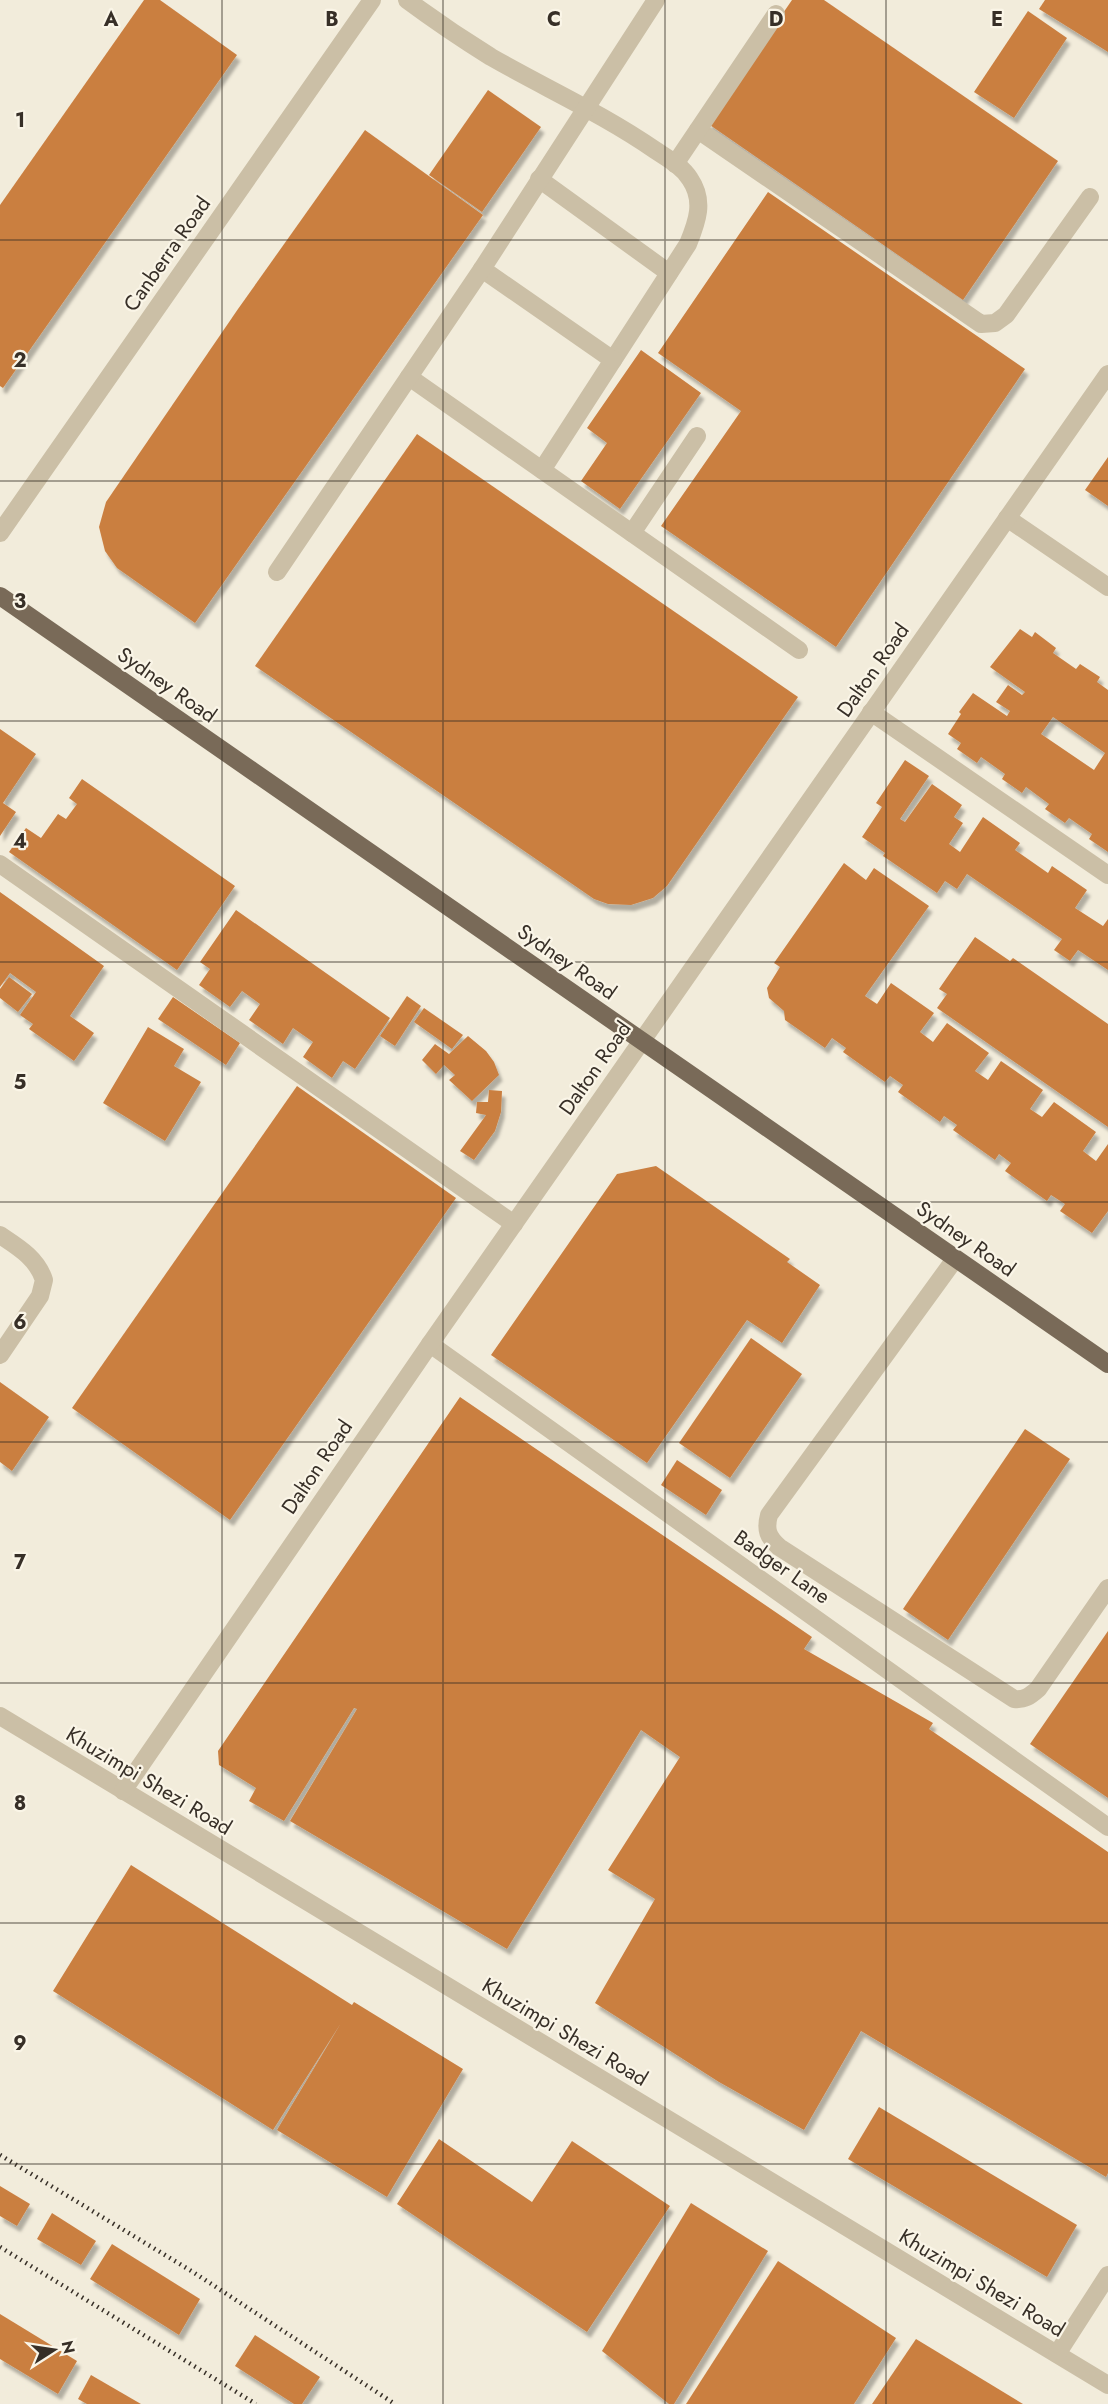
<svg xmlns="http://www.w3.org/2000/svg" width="1108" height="2404" viewBox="0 0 1108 2404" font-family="Jost,sans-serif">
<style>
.building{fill:#ca7f41;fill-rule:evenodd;filter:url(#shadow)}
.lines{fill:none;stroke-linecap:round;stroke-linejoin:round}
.minor{stroke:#cbbfa6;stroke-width:18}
.major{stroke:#796a58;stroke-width:18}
.rail{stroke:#372f27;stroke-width:4.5;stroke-dasharray:1.5 4.5;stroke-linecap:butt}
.grid{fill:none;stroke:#372f27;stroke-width:1.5;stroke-opacity:0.55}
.labels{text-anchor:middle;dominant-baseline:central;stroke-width:4.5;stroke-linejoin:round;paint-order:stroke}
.street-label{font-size:21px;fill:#372f27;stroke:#faf5e7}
.grid-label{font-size:20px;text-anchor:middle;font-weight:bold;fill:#372f27;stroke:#faf5e7;stroke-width:4.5;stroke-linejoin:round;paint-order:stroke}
</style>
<defs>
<filter id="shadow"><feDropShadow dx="3.5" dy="6" stdDeviation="1.5" flood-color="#0004"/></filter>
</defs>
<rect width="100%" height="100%" fill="#f2ecdb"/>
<g class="building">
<path d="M144,0h16l77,55 -234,333 -3,-2v-181z"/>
<path d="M792,0h32l234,161 -95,139 -256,-177z"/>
<path d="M1045,0h63v52l-69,-43z"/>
<path d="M1028,11l39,27 -53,80 -40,-26z"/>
<path d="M488,90l53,37 -59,85 -53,-37z"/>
<path d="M365,130l118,85 -288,408 -78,-55 -12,-17 -6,-24 7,-25 132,-193z"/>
<path d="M768,192l257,177 -189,278 -175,-121 80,-115 -83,-58z"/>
<path d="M641,350l60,43 -81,116 -39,-28 26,-38 -20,-15z"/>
<path d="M417,434l381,263 -131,189 -14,12 -22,7 -23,-1 -14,-5 -339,-233z"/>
<path d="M1108,457v49l-23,-16z"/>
<path d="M1020,629l12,8 3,-5 21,16 -3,5 23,16 4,-5 20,13 -3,5 11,8v162l-19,-13 3,-5 -23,-16 -4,5 -20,-14 4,-5 -23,-17 -4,6 -20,-14 3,-5 -24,-17 -4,6 -20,-14 4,-6 -13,-9 13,-20 -2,-2 14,-19 34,23 3,-5 -14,-9 12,-17 14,10 3,-3 -35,-25zM1053,717l52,36 -11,17 -53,-36z"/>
<path d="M0,729l36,25 -33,49 13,9 -16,24z"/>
<path d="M905,760l24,16 -29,43 5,3 27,-38 30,21 -8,12 9,6 -14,21 11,8 23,-35 37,26 -5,7 33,23 4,-7 35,24 -12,18 28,18 5,-7v51l-30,-20 -8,11 -16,-11 8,-11 -95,-65 -10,15 -12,-8 -8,12 -54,-37 2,-3 -23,-16 20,-30 -6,-4z"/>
<path d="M82,779l153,107 -58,84 -168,-118 17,-24 15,10 17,-24 8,5 11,-15 -8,-6z"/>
<path d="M844,863l22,17 8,-12 55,38 -64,90 12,8 14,-21 43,30 -14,19 13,10 14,-19 42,30 -14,18 13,9 13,-19 42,29 -13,19 12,8 12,-15 42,30 -13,19 13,10 12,-17v67l-16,22 -32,-22 5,-7 -14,-9 -4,6 -42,-30 6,-8 -12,-9 -4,6 -42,-30 4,-5 -13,-9 -4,6 -42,-30 5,-7 -13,-9 -5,6 -42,-30 3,-4 -14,-10 -7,10 -40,-28 -1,-9 -15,-13 -2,-10 13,-21 -6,-4z"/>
<path d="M0,892l104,74 -34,50 24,17 -20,28 -45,-32 4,-5 -13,-9 16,-23 -26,-19 -10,14z"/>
<path d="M236,910l154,108 -35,51 -12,-8 -11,17 -29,-21 10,-15 -20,-14 -10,16 -34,-24 11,-16 -18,-13 -12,16 -31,-22 11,-16 -10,-7z"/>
<path d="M975,937l35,24 3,-3 95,66v103l-171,-119 10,-14 -8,-5z"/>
<path d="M9,977l23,17 -14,18 -18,-14v-9z"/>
<path d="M407,996l14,10 -26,40 -15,-10z"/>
<path d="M173,997l67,46 -14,22 -68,-46z"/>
<path d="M424,1008l39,27 -11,14 -38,-27z"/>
<path d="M148,1027l36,22 -10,17 27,16 -36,59 -62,-38z"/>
<path d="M468,1036l18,15 8,11 5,13 -27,26 -23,-21 6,-5 -11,-10 -8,9 -14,-14 13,-16 14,10z"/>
<path d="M297,1086l159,112 -226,322 -158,-112z"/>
<path d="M489,1090l13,1 -1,21 -6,19 -21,29 -14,-9 24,-33 2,-3 -10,-2 1,-11h11z"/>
<path d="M656,1166l134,93 -3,3 33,23 -38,58 -35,-23 -100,143 -156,-108 126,-181z"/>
<path d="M751,1338l51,36 -72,104 -51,-35z"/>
<path d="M0,1382l49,35 -37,54 -12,-9z"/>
<path d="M460,1397l352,240 -8,12 129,74 -4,6 179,123v321l-2,4 -245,-146 -57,99 -85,-48 -124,-79 60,-104 -47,-29 72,-113 -39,-27 -134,219 -217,-128 67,-112 -3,-1 -70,113 -35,-20 7,-13 -37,-23 -1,-14z"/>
<path d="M1025,1429l45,30 -122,181 -45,-31z"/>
<path d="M677,1460l45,30 -16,25 -45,-30z"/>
<path d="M1108,1631v167l-78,-54z"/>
<path d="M131,1865l221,140 2,-3 109,67 -76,128 -110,-67 64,-107 -68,107 -220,-139z"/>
<path d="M879,2107l198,118 -30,52 -199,-118z"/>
<path d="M439,2139l93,63 40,-61 98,65 -83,126 -190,-128z"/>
<path d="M0,2186l30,18 -13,22 -17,-10z"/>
<path d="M691,2203l77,48 -94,153h-5l-67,-53z"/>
<path d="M52,2213l44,28 -15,24 -44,-26z"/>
<path d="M112,2244l88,55 -21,36 -89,-56z"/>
<path d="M778,2261l118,77 -42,66h-168z"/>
<path d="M0,2314l77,47 -19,33 -58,-35z"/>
<path d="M255,2335l65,42 -18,27h-8l-59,-38z"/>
<path d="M916,2339l107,65h-151z"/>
<path d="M91,2375l50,29h-54l-9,-5z"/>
</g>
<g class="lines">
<g class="minor">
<path d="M407,0c27,20 55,39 84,57 54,31 112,57 164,93 12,8 27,16 35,29 15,22 7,43 -2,65l-146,226"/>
<path d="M698,130l283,194 14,-1 11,-8 84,-118"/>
<path d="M675,164l101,-150"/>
<path d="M539,179l130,94"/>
<path d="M482,269l131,91"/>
<path d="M409,377l390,273"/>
<path d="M1007,518l101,69"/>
<path d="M0,533l372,-533"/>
<path d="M632,533l65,-97"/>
<path d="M277,572l205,-303 174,-269"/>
<path d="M871,712l237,163"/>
<path d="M0,864l514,360"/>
<path d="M0,1235c18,12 37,23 44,45l-4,16 -40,59"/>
<path d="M955,1259l-186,256c-4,15 -1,22 10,32l235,152c11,1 16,-3 24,-10l70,-101"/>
<path d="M430,1344l678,483"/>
<path d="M0,1716l1108,669"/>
<path d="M123,1791l307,-447 678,-970"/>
<path d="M1057,2354l51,-79"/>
</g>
<path class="major" d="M0,596l1108,768"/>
<g class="rail">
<path d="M0,2155l193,117 202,132"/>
<path d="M0,2247l256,157"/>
</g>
</g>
<path class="grid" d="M222,0v2404M443,0v2404M665,0v2404M886,0v2404M0,240h1108M0,481h1108M0,721h1108M0,962h1108M0,1202h1108M0,1442h1108M0,1683h1108M0,1923h1108M0,2164h1108"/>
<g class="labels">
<g class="street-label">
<text transform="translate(167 254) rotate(-55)">Canberra Road</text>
<text transform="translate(873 670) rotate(-55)">Dalton Road</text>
<text transform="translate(167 685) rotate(35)">Sydney Road</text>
<text transform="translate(567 962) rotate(35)">Sydney Road</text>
<text transform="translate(595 1068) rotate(-55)">Dalton Road</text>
<text transform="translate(966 1239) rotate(35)">Sydney Road</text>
<text transform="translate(317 1467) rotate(-56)">Dalton Road</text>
<text transform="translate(782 1567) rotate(35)">Badger Lane</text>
<text transform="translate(149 1781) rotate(31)">Khuzimpi Shezi Road</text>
<text transform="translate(565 2032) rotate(31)">Khuzimpi Shezi Road</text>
<text transform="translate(982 2283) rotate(31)">Khuzimpi Shezi Road</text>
</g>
</g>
<g class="grid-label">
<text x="111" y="26">A</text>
<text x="332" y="26">B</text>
<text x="554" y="26">C</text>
<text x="776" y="26">D</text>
<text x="997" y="26">E</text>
<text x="20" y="127">1</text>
<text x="20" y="367">2</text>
<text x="20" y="608">3</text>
<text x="20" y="848">4</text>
<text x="20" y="1089">5</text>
<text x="20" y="1329">6</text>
<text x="20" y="1569">7</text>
<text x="20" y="1810">8</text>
<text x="20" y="2050">9</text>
</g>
<g transform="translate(54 2350) rotate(78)" stroke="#faf5e7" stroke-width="4.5" paint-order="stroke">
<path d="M0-4.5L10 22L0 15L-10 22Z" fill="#372f27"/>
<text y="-9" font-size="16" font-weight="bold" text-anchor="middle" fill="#372f27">N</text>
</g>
</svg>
